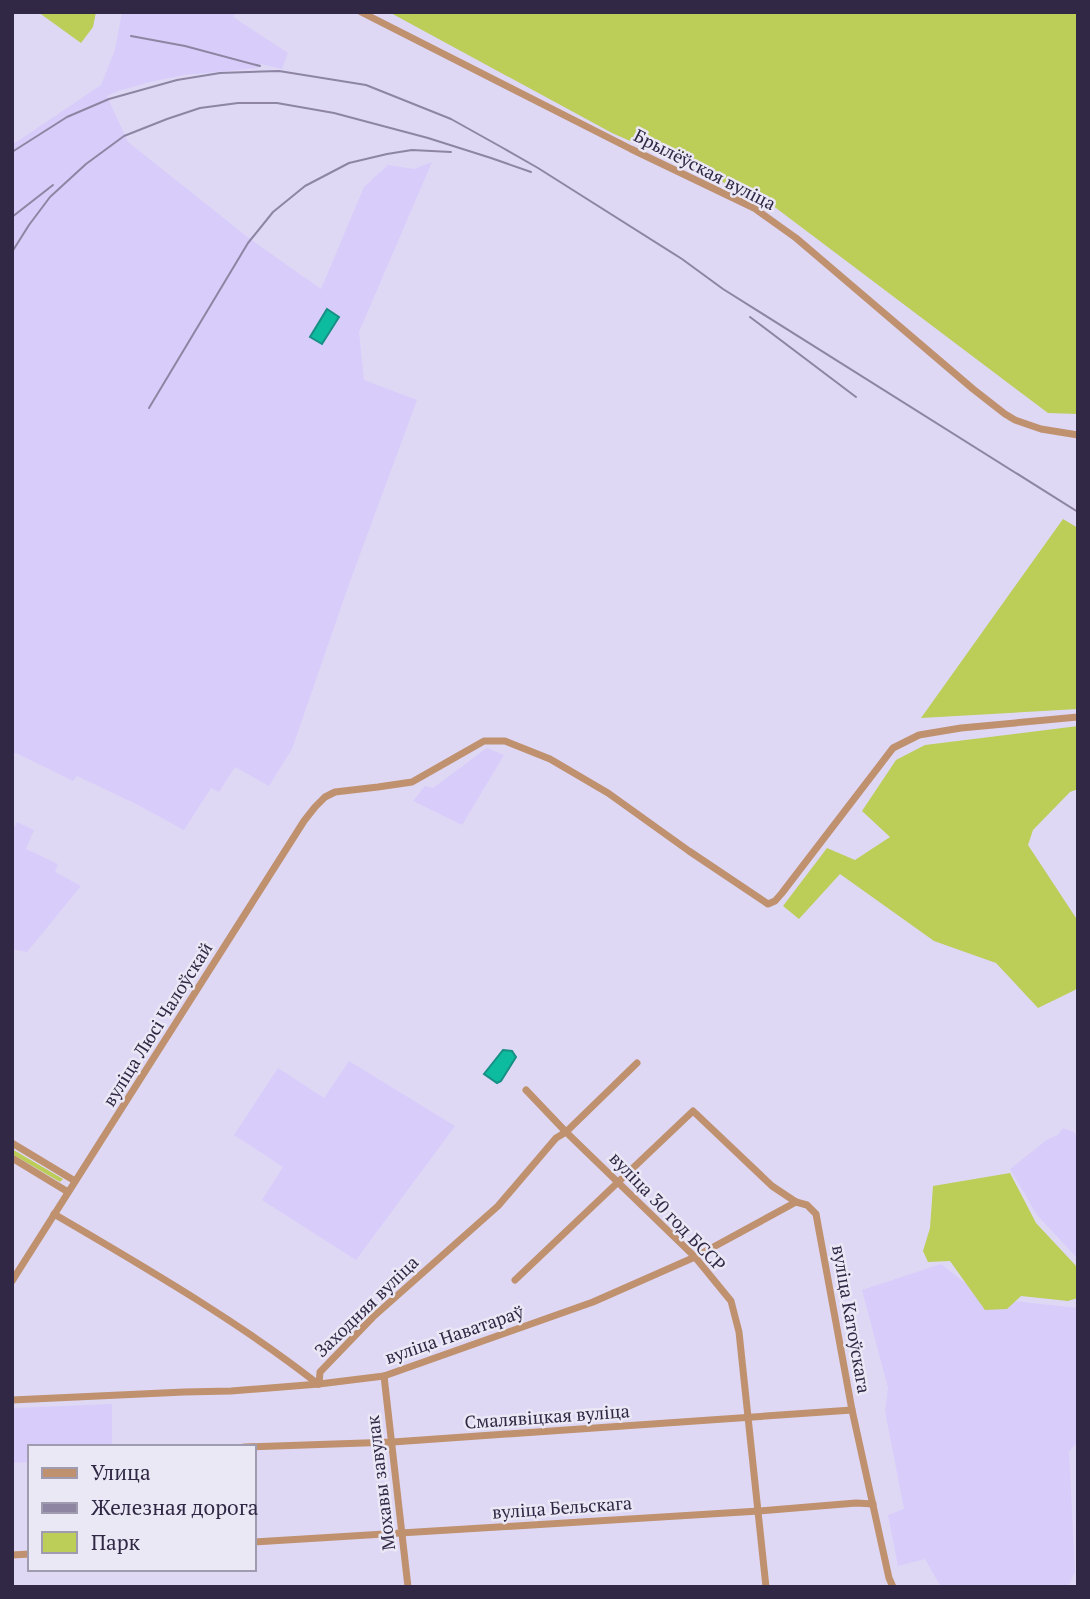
<svg xmlns="http://www.w3.org/2000/svg" width="1090" height="1599" viewBox="0 0 1090 1599" font-family="'PT Serif',serif">
<style>
.built{fill:#d8ccfa}
.green{fill:#bccd58}
.water{fill:#0dbb9f;stroke:#188f84;stroke-width:2}
.lines{fill:none;stroke-linecap:round;stroke-linejoin:round}
.minor{stroke:#bf916f;stroke-width:7}
.rail{stroke:#8d85a2;stroke-width:2}
.labels{text-anchor:middle;dominant-baseline:central;stroke-width:5;stroke-linejoin:round;paint-order:stroke}
.street-label{font-size:18px;fill:#302844;stroke:#ebe8f6}
</style>
<rect width="100%" height="100%" fill="#dfd8f5"/>
<g class="built">
<path d="M122,12h114l-3,5 55,36 -6,16 -21,-5 -3,4 -74,7 -34,7 -32,9 -11,5 21,46 122,97 71,50 43,-102 24,-22 26,4 18,-7 -73,170 5,48 53,20 -69,187 -56,162 -23,37 -34,-19 -16,25 -8,-4 -27,42 -48,-26 -59,-28 -4,5 -57,-28 -4,1v-609l89,-60 14,-35z"/>
<path d="M487,748l17,7 -42,70 -49,-24 12,-15 8,2z"/>
<path d="M17,822l17,8 -8,19 32,15 -3,8 26,14 -54,66 -15,-3v-118z"/>
<path d="M349,1061l106,65 -99,134 -94,-60 21,-33 -49,-32 44,-67 46,30z"/>
<path d="M1063,1128l11,4 4,7v120l-41,-44 -27,-46 38,-30 10,-4z"/>
<path d="M941,1264l44,34 93,10v133l-9,11 6,120 -7,15h-127l-16,-28 -27,7 -10,-51 16,-6 -19,-98 3,-23 -26,-98z"/>
<path d="M112,1404v43h-82v15l-18,1v-55z"/>
</g>
<g class="green">
<path d="M38,12h58l-3,15 -12,16z"/>
<path d="M389,12h689v402l-30,-1 -280,-211 -156,-69z"/>
<path d="M1063,519l15,9v181l-157,9z"/>
<path d="M1078,726v63l-8,3 -37,38 -5,15 50,76v65l-3,4 -37,18 -42,-45 -62,-22 -94,-67 -41,45 -16,-13 44,-58 28,12 35,-23 -28,-26 34,-51 29,-15z"/>
<path d="M12,1149l51,30 -3,3 -48,-28z"/>
<path d="M1010,1173l26,50 42,45v30l-10,3 -47,-5 -14,13 -22,1 -35,-49 -22,1 -5,-11 7,-23 3,-42z"/>
</g>
<g class="water">
<path d="M327,309l12,8 -17,27 -12,-7z"/>
<path d="M503,1050l9,1 4,6 -15,24 -4,2 -13,-9z"/>
</g>
<g class="lines">
<g class="minor">
<path d="M361,12l270,137 123,59 42,30 177,151 32,25 10,6 26,9 37,6"/>
<path d="M526,1090l40,42 129,125 36,44 8,31 27,255"/>
<path d="M12,1143l63,38"/>
<path d="M12,1158l56,34"/>
<path d="M54,1214c90,53 181,105 264,170"/>
<path d="M515,1280l178,-169 79,75 24,16 11,3 9,9 36,196 37,168 4,9"/>
<path d="M12,1281l292,-460 11,-14 10,-10 10,-5 43,-5 34,-5 72,-41h21l45,18 58,34 81,58 79,53 7,-3 7,-8 111,-145 26,-13 42,-7 117,-11"/>
<path d="M384,1376l24,211"/>
<path d="M319,1384l1,-12 53,-55 125,-111 58,-68 10,-6 71,-69"/>
<path d="M12,1400l172,-8 47,-1 88,-7 65,-8 209,-74 102,-45 101,-55"/>
<path d="M244,1447l149,-5 459,-32"/>
<path d="M254,1542l505,-31 97,-8 17,1"/>
<path d="M12,1555l18,-1"/>
</g>
<g class="rail">
<path d="M131,36l54,10 75,20"/>
<path d="M12,152l55,-35 42,-18 68,-19 43,-7 59,-2 87,14 85,34 52,29 35,20 144,91 41,30 355,223"/>
<path d="M12,217l41,-32"/>
<path d="M12,252l17,-27 21,-28 36,-33 38,-28 43,-17 33,-11 38,-5h39l57,10 94,25 63,20 40,14"/>
<path d="M750,317l106,80"/>
<path d="M149,408l99,-165 25,-31 32,-26 44,-23 38,-9 25,-4 39,2"/>
</g>
</g>
<g class="labels">
<g class="street-label">
<text transform="translate(705 169) rotate(27)">Брылёўская вуліца</text>
<text transform="translate(157 1024) rotate(-58)">вуліца Люсі Чалоўскай</text>
<text transform="translate(668 1211) rotate(46)">вуліца 30 год БССР</text>
<text transform="translate(366 1306) rotate(-44)">Заходняя вуліца</text>
<text transform="translate(852 1319) rotate(80)">вуліца Катоўскага</text>
<text transform="translate(454 1334) rotate(-19)">вуліца Наватараў</text>
<text transform="translate(547 1416) rotate(-4)">Смалявіцкая вуліца</text>
<text transform="translate(380 1483) rotate(-97)">Мохавы завулак</text>
<text transform="translate(562 1507) rotate(-4)">вуліца Бельскага</text>
</g>
</g>
<rect width="1090" height="1599" fill="none" stroke="#302844" stroke-width="28"/>
<rect x="28" y="1445" width="228" height="126" fill="#ebe8f6" stroke="#a09baf" stroke-width="2"/>
<rect x="42" y="1468" width="35" height="10" fill="#bf916f" stroke="#a09baf" stroke-width="2"/>
<text x="91" y="1480" font-size="21" fill="#302844">Улица</text>
<rect x="42" y="1503" width="35" height="10" fill="#8d85a2" stroke="#a09baf" stroke-width="2"/>
<text x="91" y="1515" font-size="21" fill="#302844">Железная дорога</text>
<rect x="42" y="1532" width="35" height="21" fill="#bccd58" stroke="#a09baf" stroke-width="2"/>
<text x="91" y="1550" font-size="21" fill="#302844">Парк</text>
</svg>
